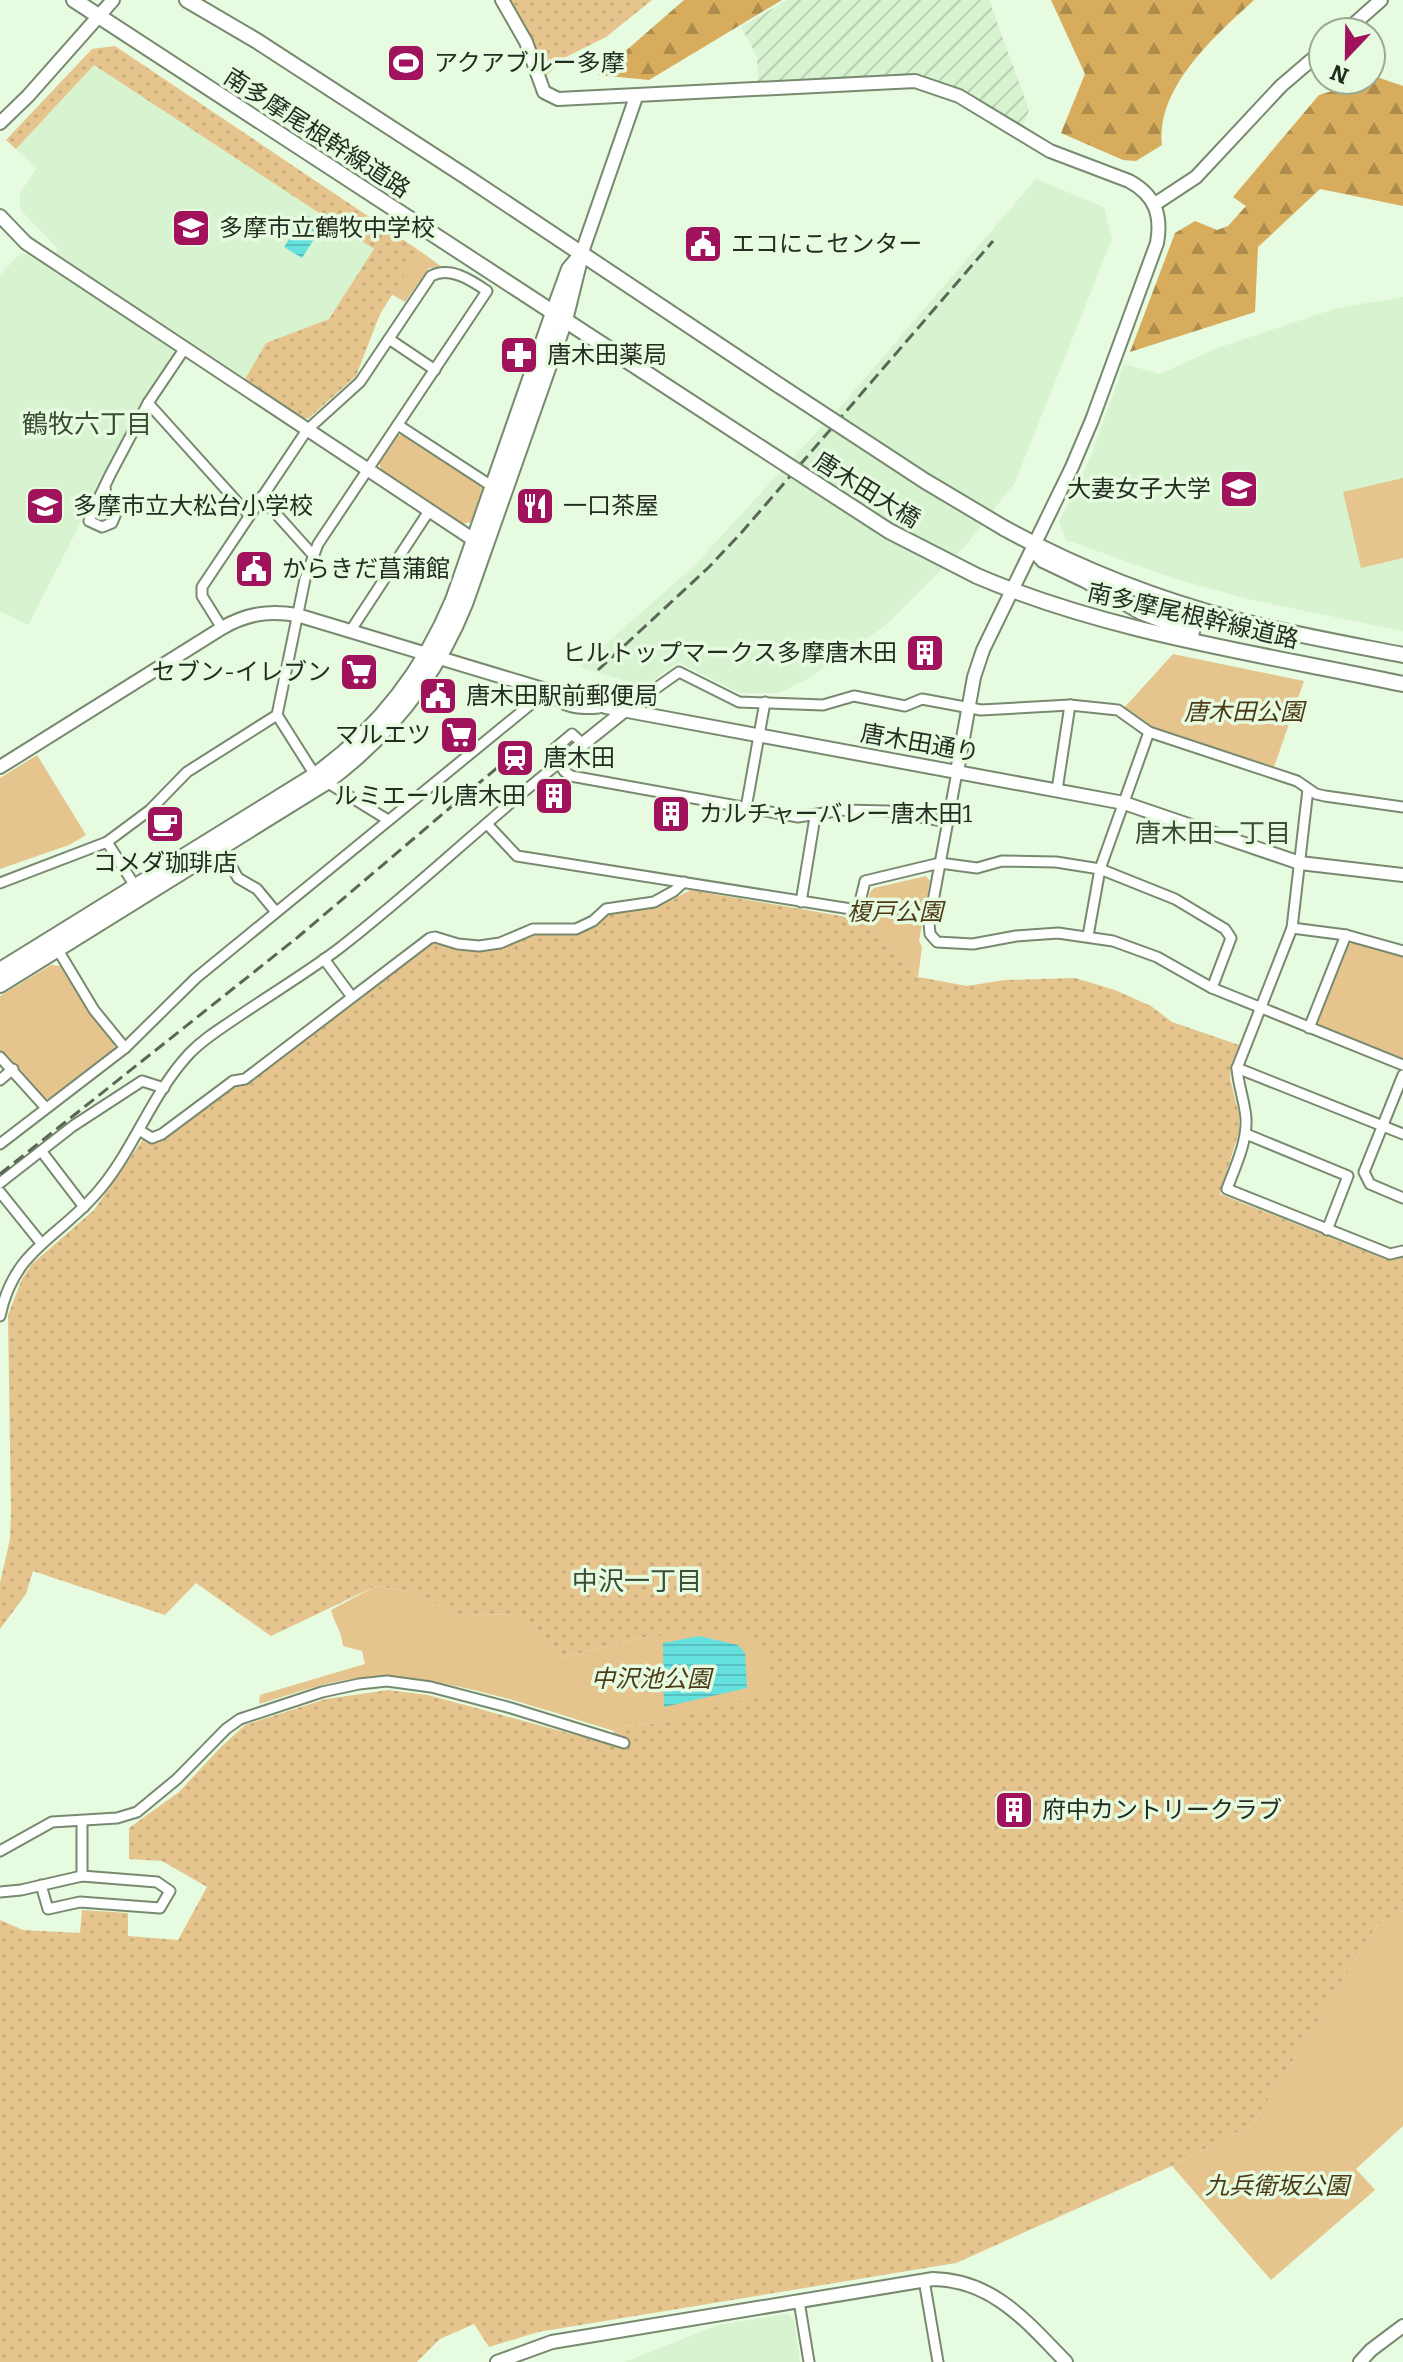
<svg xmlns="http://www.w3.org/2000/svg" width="1403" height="2362" viewBox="0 0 1403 2362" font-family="Bitter,'Noto Sans JP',serif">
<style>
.built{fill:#d8f3d0}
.industrial{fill:url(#industrial-furrows)}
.grass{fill:url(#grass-dots)}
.forest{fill:url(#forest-firs)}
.park{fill:#e5c58d}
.water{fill:url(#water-rules)}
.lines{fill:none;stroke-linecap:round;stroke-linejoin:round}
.minor-casing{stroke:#778a70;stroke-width:13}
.tertiary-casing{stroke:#778a70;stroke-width:16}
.secondary-casing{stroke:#778a70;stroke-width:18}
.minor{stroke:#fff;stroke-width:9}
.tertiary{stroke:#fff;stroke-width:12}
.secondary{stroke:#fff;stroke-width:14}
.rail{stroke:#5a6657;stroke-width:3;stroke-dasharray:12 6;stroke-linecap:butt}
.minor-bridge-casing{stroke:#778a70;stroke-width:13;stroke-linecap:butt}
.tertiary-bridge-casing{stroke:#778a70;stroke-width:16;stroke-linecap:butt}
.secondary-bridge-casing{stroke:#778a70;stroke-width:18;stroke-linecap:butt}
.minor-bridge{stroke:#fff;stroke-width:9}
.tertiary-bridge{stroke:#fff;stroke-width:12}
.secondary-bridge{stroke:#fff;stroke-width:14}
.labels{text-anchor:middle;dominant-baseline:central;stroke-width:7;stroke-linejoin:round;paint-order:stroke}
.poi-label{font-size:24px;fill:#252d23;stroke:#e6fbdf;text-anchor:start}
.street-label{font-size:24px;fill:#252d23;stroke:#e6fbdf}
.park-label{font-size:24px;font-style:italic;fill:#4c3a17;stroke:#e6fbdf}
.neighbourhood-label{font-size:26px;fill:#3c4d36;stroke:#e6fbdf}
</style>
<defs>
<pattern id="industrial-furrows" width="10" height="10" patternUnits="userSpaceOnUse" patternTransform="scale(2)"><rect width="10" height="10" fill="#d8f3d0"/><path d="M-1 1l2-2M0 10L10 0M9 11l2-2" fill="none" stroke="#b9d1b2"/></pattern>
<pattern id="grass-dots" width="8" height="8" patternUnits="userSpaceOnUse" patternTransform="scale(2)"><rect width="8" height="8" fill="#e5c58d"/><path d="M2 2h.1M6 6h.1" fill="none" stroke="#c4aa79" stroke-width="1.8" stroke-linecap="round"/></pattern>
<pattern id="forest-firs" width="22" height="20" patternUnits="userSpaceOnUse" patternTransform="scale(2)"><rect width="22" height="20" fill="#d7ad5d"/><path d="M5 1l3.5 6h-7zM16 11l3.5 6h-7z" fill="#ae8d4c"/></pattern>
<pattern id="water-rules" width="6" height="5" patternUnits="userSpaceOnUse" patternTransform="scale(2)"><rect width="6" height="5" fill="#64e0df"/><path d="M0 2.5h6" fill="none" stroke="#57c0bf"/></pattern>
</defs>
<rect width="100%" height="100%" fill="#e6fbdf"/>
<g class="built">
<path d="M94,65l281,185 -46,69 -63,24 -21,36 -189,-126 1,-5 -37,-39v-16l17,-25 -21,-19z"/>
<path d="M1036,179l68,28 8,32 -97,243 -47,61 -82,82 -79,54 -27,14h-39l-63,-31 -34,25 -64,-20 115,-102 153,-167z"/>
<path d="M20,254h11l140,94 3,7 -31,46 -115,224 -28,-14v-336z"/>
<path d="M1403,297v334l-151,-31 -73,-20 -113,-40 -7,-18 32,-66 33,-92 36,10 57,-26 120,-40z"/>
<path d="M788,2314l6,6 6,42h-175l93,-37z"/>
</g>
<path class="industrial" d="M787,0h202l40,110 -8,20 -63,-41 -26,-11 -18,-3 -156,7 -1,-26 -16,-29z"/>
<g class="grass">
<path d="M508,0h144l-46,37 -42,21 -18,18 -16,-42z"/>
<path d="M115,46l305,205 -40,63 -24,62 -47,42 -7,1 -57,-40 21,-36 63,-24 45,-70 -280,-184 -78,84 -10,-9 86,-91z"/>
<path d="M691,890l173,30 -1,3 55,54 49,9 38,-6 70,-2 40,12 36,16 21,16 67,23 -8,21 -1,12 9,36v18l-19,62 165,65 18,-2v654l-26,14 -123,198 -82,43 -216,97 -418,69 -49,15 -15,-23 -34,15 -23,23h-417v-442l23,10 57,3 2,-23 46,3v23l50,4 29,-53 -45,-26 -33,-2v-31l50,-36 42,-45 24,-22 81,-26 62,-9 40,5 181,49 5,-13 9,-5 29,-2 115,-31 -117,-57 -87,21 -43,-43 -60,1 -48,-23 -36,-6 -105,50 -75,-53 -31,32 -132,-44 -7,23 -26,35v-46l10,-44 1,-28 -3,-196 14,-36 10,-15 62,-54 49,-71 10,4 10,-3 73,-55 12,-2 184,-140 30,8h18l17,-2 33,-14 49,-1 16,-8 14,-12 48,-7z"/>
</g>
<g class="forest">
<path d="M684,0h98l-133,80 -51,-5z"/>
<path d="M1051,0h203c-39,36 -98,87 -92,145l-26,16 -13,-1 -62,-27 24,-59z"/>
<path d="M1377,77l26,9v120l-83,-17 -62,58 -3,65 -125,40 45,-119 20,-12 22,9 11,-4 18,-20 -13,-9 86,-102z"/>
</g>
<g class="park">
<path d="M420,251l22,16 -13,1 -24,34 -14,-8z"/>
<path d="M397,435h8l75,50 3,5 -12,32 -8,2 -82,-53 -2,-9z"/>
<path d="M1403,478v80l-42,10 -18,-76z"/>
<path d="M1173,654l131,27 -30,86 -126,-41 -24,-18z"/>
<path d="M37,755l49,80 -17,10 -69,24v-91z"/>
<path d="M926,876l4,5 -11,60 3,6 -4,30 -55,-54 7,-31 4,-4z"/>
<path d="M1353,942l50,14v102l-87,-34 31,-78z"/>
<path d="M51,965l11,1 28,47 25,29 -1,9 -63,48 -8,-1 -43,-48v-54z"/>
<path d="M376,1586l36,6 48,23 60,-1 43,43 87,-21 90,-5 25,20 2,43 -115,30 -29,2 -9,5c-74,-22 -176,-60 -253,-53 -34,3 -69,16 -102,26l1,-9 105,-31 -3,-13 -19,-5c-2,-17 -8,-21 -12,-36z"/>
<path d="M1403,1911v215l-47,43 19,21 -104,90 -99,-114 82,-43 123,-198z"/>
</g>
<g class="water">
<path d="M305,214l18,11 -21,33 -18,-11z"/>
<path d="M699,1636l39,9 7,8 2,35 -83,19 -1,-64z"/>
</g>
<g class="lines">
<defs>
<g id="minor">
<path d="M389,339l46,31"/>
<path d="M148,403l101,112"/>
<path d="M398,425l95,62"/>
<path d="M105,487l1,10 9,19 -3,7 -10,4 -13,-6c6,-16 14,-31 21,-46l38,-72 37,-55"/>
<path d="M261,497l52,58"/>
<path d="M351,630l78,-119"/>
<path d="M624,711l55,-39 60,30 84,3 31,-9 51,10 17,-7 59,11 89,-5 48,5 31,22 148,49 19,13 9,2 78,11"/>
<path d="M277,715l38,60 73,45"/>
<path d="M583,744l-11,-10 -19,16 11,21 7,5 227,41 45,-7 44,1 61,11"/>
<path d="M957,772l-28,151 1,11 7,8 36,2 43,-8 42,-3 55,8 44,16 55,31 191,77"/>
<path d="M1308,789l-16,139 -55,140c1,17 8,34 9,51 1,24 -11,48 -19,70l163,65 13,-3"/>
<path d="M1057,790l13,-85"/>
<path d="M746,808l19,-106"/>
<path d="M487,824l30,32 334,53 8,-3 6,-25 75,-18 37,5 25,-7 54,1 44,7 75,30 50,30 6,9 -19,50"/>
<path d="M107,842l28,44"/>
<path d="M221,848l17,30 19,11 19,23"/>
<path d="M0,883l107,-41 43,-32 37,-38 90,-57 28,-136 13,-35 169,-253c-16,-11 -37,-25 -56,-15l-71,106 -53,48 -105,157v9l20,32"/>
<path d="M801,902l14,-85"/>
<path d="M1292,928l54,7 57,16"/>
<path d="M1088,936l12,-67 49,-137"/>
<path d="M55,945l39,65 31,38"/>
<path d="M324,959l28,38"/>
<path d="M1309,1028l37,-93"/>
<path d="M0,1057l46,51"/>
<path d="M1237,1068l166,66"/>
<path d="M1403,1075l-39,97 6,12 33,14"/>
<path d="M0,1080l13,-11"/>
<path d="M139,1130l13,8 10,-4 71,-53 12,-2 185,-141 5,-1 23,7 21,2 21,-3 33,-14h43l17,-8 13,-12 48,-7 20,-11 10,-9"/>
<path d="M1246,1134l102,42 -21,54"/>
<path d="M0,1144l125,-96 71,-70 335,-274 9,-16"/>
<path d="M42,1152l42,55"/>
<path d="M0,1183l73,-57 69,-45 22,7"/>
<path d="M0,1192l41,51"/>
<path d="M0,1316c14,-66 55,-76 95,-121 38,-42 55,-99 94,-141 15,-16 34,-27 53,-40 31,-21 64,-41 95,-64 77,-59 146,-127 222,-187"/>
<path d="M0,1851l52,-29 65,-4 20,-6 40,-33 49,-50 14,-10 82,-27 37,-8 28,-3 44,6 80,21 113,35"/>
<path d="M82,1876v-55"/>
<path d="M0,1892l21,-2 61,-14 75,6 13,9 -10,17 -80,-6 -32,7 -7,-24"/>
<path d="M924,2280l14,82"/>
<path d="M799,2301l10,61"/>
</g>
<g id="tertiary">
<path d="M502,0l24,42 18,50 14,7 357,-18 44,15 91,55 79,30c26,14 33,34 28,62l-65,177 -20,47 -89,183 -9,27 -17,95"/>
<path d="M1345,32l36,-32"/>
<path d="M0,123l28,-27 85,-96"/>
<path d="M1155,204l41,-27 85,-91 42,-36"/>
<path d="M0,216l26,27 448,297"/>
<path d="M581,255l55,-158"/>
<path d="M606,707l518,96 176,60 103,12"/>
<path d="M559,763l65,-52"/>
<path d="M0,767l222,-139c24,-14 47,-18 75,-13l249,75"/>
<path d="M497,2362l55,-20 381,-63c60,1 94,43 133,83"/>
<path d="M1360,2362l11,-12 32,-24"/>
</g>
<g id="secondary">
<path d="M74,0l664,433"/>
<path d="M187,0l70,41 208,135 315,210"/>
<path d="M1004,528c73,40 152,71 232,92 55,14 111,24 167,35"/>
<path d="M1034,544l2,8 7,8 42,20 56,32 51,20"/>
<path d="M977,576c133,57 285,78 426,108"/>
<path d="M0,970l315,-195c63,-45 108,-103 138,-175l100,-287 16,-44 12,-14"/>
<path d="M0,985l325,-202c63,-46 111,-107 140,-179l100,-284 16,-65"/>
</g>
</defs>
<use href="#minor" class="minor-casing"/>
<use href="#tertiary" class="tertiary-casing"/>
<use href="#secondary" class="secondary-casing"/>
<use href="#minor" class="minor"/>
<use href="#tertiary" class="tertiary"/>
<use href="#secondary" class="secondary"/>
<g class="rail">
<path d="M598,670l111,-103 33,-35 251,-291"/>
<path d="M0,1174l298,-237 207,-176"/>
</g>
<defs>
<path id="minor-bridge" d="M548,692c15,16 29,18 51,16"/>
<path id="tertiary-bridge" d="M546,690l60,17"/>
<g id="secondary-bridge">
<path d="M780,386l145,95 79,47"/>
<path d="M738,433l151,98 88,45"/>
</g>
</defs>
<use href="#minor-bridge" class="minor-bridge-casing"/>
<use href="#tertiary-bridge" class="tertiary-bridge-casing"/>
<use href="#secondary-bridge" class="secondary-bridge-casing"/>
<use href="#minor-bridge" class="minor-bridge"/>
<use href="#tertiary-bridge" class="tertiary-bridge"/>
<use href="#secondary-bridge" class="secondary-bridge"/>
</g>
<defs>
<symbol id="stadium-square" viewBox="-11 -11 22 22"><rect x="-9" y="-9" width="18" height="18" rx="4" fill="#a0135c" stroke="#e6fbdf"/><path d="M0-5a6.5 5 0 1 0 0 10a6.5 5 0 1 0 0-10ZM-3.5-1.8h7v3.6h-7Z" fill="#fff"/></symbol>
<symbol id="school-square" viewBox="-11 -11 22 22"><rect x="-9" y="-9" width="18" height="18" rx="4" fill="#a0135c" stroke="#e6fbdf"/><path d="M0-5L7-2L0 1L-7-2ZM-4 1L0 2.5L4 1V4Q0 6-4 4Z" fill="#fff"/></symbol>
<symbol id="civic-square" viewBox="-11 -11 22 22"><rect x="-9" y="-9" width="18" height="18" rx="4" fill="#a0135c" stroke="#e6fbdf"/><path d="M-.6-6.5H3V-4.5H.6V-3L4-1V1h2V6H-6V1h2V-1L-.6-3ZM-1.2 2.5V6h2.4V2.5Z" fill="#fff"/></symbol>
<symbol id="pharmacy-square" viewBox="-11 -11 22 22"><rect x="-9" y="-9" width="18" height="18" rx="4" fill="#a0135c" stroke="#e6fbdf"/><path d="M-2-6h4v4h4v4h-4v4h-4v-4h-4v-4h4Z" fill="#fff"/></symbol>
<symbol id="university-square" viewBox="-11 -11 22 22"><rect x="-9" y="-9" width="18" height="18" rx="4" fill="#a0135c" stroke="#e6fbdf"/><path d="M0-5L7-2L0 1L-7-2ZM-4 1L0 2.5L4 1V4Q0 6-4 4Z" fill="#fff"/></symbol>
<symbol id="restaurant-square" viewBox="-11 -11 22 22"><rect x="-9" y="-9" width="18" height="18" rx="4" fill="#a0135c" stroke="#e6fbdf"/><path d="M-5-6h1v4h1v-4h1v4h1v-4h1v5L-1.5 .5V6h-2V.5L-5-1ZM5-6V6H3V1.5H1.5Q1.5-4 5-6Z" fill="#fff"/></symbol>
<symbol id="building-square" viewBox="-11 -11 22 22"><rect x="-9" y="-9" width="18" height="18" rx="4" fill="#a0135c" stroke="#e6fbdf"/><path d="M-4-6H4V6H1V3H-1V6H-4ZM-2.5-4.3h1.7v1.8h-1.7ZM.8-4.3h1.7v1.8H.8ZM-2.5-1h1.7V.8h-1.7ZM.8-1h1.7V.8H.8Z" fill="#fff"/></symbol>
<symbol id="supermarket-square" viewBox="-11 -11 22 22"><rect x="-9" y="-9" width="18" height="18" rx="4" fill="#a0135c" stroke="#e6fbdf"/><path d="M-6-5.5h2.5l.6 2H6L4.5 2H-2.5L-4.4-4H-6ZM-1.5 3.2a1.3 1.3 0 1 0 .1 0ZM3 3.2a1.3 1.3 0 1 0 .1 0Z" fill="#fff"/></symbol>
<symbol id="station-square" viewBox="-11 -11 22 22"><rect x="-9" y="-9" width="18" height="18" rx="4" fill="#a0135c" stroke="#e6fbdf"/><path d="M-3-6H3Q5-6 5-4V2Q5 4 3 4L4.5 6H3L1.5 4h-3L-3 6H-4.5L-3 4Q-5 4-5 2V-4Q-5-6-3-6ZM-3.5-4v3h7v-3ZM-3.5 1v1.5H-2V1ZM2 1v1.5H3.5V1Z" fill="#fff"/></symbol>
<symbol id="cafe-square" viewBox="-11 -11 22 22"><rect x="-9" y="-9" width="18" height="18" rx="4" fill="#a0135c" stroke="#e6fbdf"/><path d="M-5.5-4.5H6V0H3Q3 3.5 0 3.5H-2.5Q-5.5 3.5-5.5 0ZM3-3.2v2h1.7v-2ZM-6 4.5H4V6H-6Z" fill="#fff"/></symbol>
</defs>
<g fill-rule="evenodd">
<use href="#stadium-square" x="384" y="41" width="44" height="44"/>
<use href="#school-square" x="169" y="206" width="44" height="44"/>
<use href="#civic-square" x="681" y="222" width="44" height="44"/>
<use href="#pharmacy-square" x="497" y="333" width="44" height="44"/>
<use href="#university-square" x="1217" y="467" width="44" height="44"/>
<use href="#school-square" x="23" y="484" width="44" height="44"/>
<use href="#restaurant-square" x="513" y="484" width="44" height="44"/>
<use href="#civic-square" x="232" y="547" width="44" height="44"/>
<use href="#building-square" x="903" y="631" width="44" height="44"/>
<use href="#supermarket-square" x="337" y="650" width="44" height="44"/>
<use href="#civic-square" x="416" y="674" width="44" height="44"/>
<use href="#supermarket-square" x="437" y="713" width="44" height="44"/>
<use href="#station-square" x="493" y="736" width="44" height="44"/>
<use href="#building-square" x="532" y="774" width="44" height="44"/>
<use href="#building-square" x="649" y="792" width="44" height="44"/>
<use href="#cafe-square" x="143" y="802" width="44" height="44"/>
<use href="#building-square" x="992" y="1788" width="44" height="44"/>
</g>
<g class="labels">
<g class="poi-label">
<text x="434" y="63">アクアブルー多摩</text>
<text x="219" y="228">多摩市立鶴牧中学校</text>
<text x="731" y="244">エコにこセンター</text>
<text x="547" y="355">唐木田薬局</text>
<text x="1211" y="489" text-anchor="end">大妻女子大学</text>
<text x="73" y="506">多摩市立大松台小学校</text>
<text x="563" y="506">一口茶屋</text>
<text x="282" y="569">からきだ菖蒲館</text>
<text x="897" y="653" text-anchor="end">ヒルトップマークス多摩唐木田</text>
<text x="331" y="672" text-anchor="end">セブン-イレブン</text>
<text x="466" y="696">唐木田駅前郵便局</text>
<text x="431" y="735" text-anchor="end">マルエツ</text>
<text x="543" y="758">唐木田</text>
<text x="526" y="796" text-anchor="end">ルミエール唐木田</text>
<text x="699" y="814">カルチャーバレー唐木田1</text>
<text x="165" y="863" text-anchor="middle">コメダ珈琲店</text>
<text x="1042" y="1810">府中カントリークラブ</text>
</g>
<g class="street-label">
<text transform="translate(317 133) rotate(33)">南多摩尾根幹線道路</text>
<text transform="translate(867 490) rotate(32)">唐木田大橋</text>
<text transform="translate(1193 616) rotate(13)">南多摩尾根幹線道路</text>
<text transform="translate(920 743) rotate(10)">唐木田通り</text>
</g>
<g class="park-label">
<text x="1244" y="712">唐木田公園</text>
<text x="895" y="912">榎戸公園</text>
<text x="651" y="1679">中沢池公園</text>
<text x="1277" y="2186">九兵衛坂公園</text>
</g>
<g class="neighbourhood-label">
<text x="87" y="424">鶴牧六丁目</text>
<text x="1213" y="833">唐木田一丁目</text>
<text x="637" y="1581">中沢一丁目</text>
</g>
</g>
<g transform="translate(1347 56) rotate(202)"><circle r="38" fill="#e6fbdf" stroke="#99a994" stroke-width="2"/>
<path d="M0-6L14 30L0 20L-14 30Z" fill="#a0135c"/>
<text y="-12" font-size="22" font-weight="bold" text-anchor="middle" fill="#252d23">N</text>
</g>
</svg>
